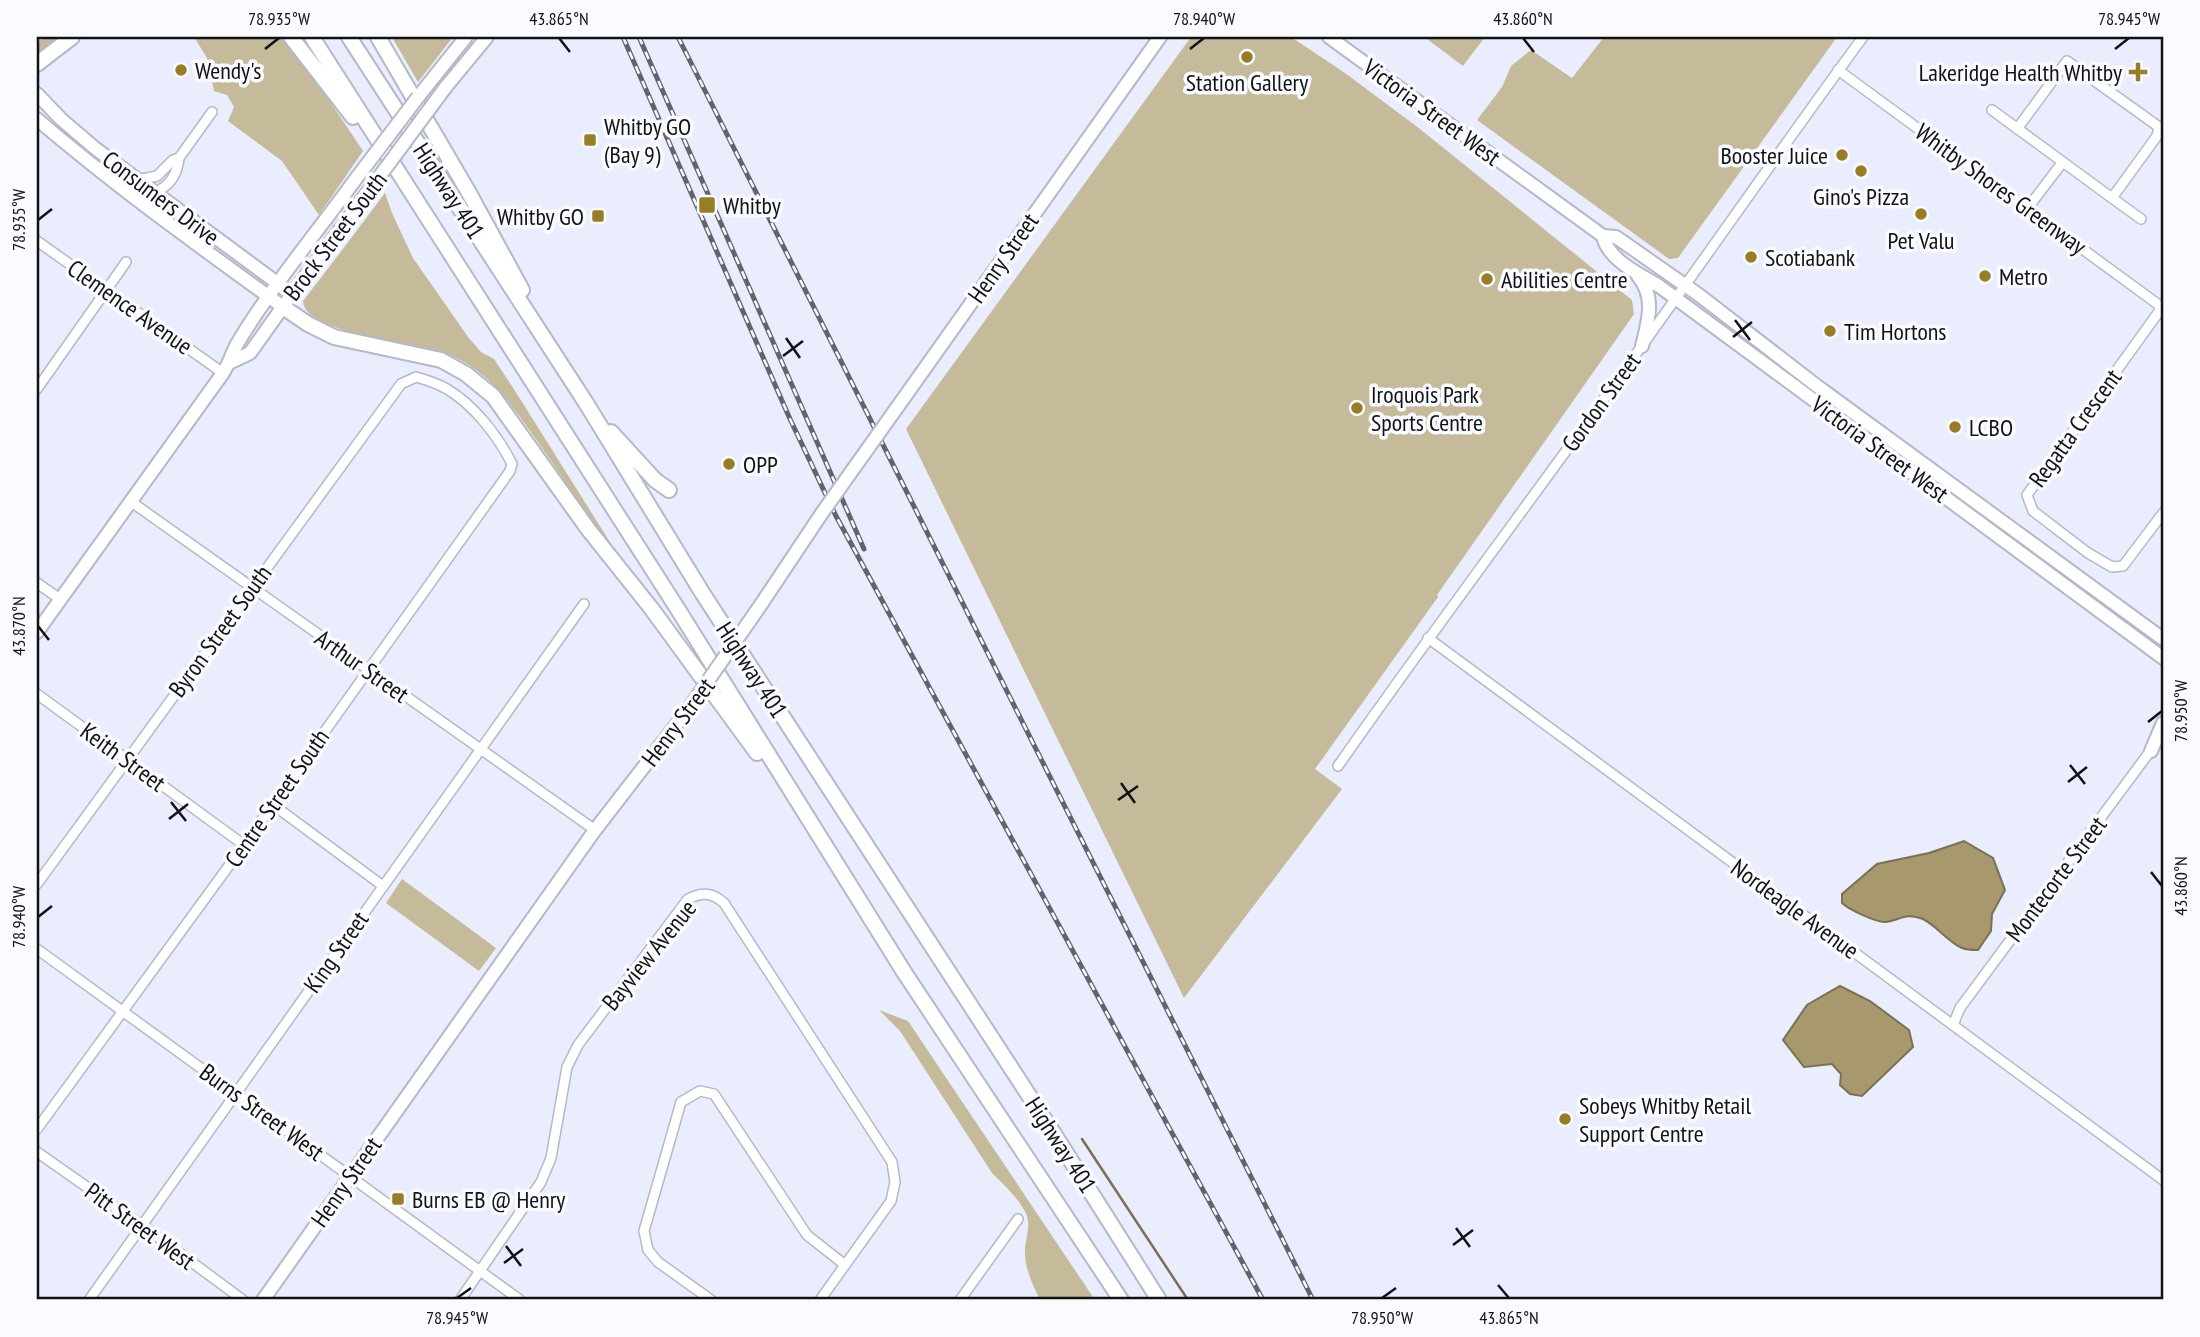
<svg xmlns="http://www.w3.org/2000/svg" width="2200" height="1337" viewBox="0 0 2200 1337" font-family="'PT Sans Narrow',sans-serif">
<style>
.green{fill:#c5bb9a}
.water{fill:#a7996d;stroke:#7a7053;stroke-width:2}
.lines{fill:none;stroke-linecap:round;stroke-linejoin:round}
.stream{stroke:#7a7053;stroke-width:2.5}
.minor-casing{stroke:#b4b8c7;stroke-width:12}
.major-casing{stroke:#b4b8c7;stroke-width:16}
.highway-casing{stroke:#b4b8c7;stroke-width:18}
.minor{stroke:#fff;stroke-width:9}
.major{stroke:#fff;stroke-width:12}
.highway{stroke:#fff;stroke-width:14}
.rail-casing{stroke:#61646d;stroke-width:5}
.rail{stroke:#fafbfe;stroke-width:2.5;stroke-dasharray:8;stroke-linecap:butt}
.major-bridge-casing{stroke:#b4b8c7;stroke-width:16;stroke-linecap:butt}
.major-bridge{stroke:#fff;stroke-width:12}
.ticks{fill:none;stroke:#101217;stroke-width:2.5}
.poi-dot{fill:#977e26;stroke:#fafbfe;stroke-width:2.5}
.labels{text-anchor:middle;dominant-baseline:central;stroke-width:7;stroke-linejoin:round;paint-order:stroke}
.poi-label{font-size:24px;fill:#101217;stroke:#fafbfe;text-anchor:start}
.street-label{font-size:24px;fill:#101217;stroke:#fafbfe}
.neatline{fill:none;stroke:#101217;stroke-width:2.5}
.ticks-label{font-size:18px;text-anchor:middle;fill:#101217}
</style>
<rect width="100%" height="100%" fill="#e9edfd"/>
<g class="green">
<path d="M44,37h16l-23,19v-13z"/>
<path d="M194,37h88l15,15 66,99 -44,64 -37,-54 -54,-40 6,-14 -7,-12 -13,-4 -7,-33z"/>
<path d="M392,37h61l-35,45z"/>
<path d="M1191,37h100l54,36 75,56 212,171 2,14 -197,281 1,2 -123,172 27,20 -158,209 -278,-569z"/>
<path d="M1428,37h57l-22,29 -36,-27z"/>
<path d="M1604,37h233l-159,221 -9,1 -192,-139 25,-33 9,-21 20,-16 41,28z"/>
<path d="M385,193l7,20 21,45 55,79 13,15 13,7 23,35 101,161c-30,-37 -55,-78 -83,-117 -21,-29 -40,-59 -73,-77 -7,-4 -16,-8 -24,-10 -26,-9 -134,-18 -135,-50 28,-36 55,-72 82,-108z"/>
<path d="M402,879l94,69 -17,23 -93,-68z"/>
<path d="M879,1010l29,11 187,279h-55c-8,-17 -16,-32 -15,-52 1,-8 4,-19 3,-27 -1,-15 -25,-37 -36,-48l-92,-142z"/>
</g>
<g class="water">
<path d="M1964,841l29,17 12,32 -13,24 -1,17 -13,19c-4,0 -11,0 -16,-2 -14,-6 -25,-22 -39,-29 -17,-7 -23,1 -37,3 -9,1 -38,-13 -44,-19v-9l35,-30 52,-11z"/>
<path d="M1840,986l30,15 39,29 4,17 -51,49 -12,-2 -10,-9 1,-11 -9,-10 -28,3 -21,-27 24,-35z"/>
</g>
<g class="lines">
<path class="stream" d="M1082,1139l106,161"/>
<defs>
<g id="minor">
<path d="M1838,70l325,238"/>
<path d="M1992,110l120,88 45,-62 2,-9 -92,-66 -50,68"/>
<path d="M137,180l20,-4 16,-16 6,-2 33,-46"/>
<path d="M2112,198l29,21"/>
<path d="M135,200c24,-8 41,-14 44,-42"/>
<path d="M2027,209l35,-46"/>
<path d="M37,241l186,132"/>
<path d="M2163,306l-136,189 6,16 55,42 24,14 11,-1 40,-53"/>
<path d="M37,389l89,-127"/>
<path d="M130,501l465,329"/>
<path d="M37,583l23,16"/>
<path d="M1428,638l735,542"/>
<path d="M37,694l207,151"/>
<path d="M1338,766c107,-153 220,-301 328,-454 66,-92 130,-184 197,-275"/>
<path d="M272,804l111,82"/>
<path d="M37,884l364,-500 15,-7c11,3 22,7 31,12 27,16 51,47 65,75l-2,7 -266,374 -207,284"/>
<path d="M37,949l483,351"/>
<path d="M1953,1025l7,-17 194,-262"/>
<path d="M37,1152l114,80 92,68"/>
<path d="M89,1300l495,-696"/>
<path d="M460,1300l81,-118 10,-24 16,-91 11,-22 110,-146c14,-7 24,-7 36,4l168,259 3,20 -4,19 -71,99"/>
<path d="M711,1300l-53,-38 -10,-12 -4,-19 37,-129 19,-11 14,3 93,141 38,30"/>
<path d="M960,1300l58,-81"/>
</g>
<g id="major">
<path d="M1329,37l274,199 13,1 83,58 118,91 346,253"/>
<path d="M445,88l42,-51"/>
<path d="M37,94l25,26 34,29 196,145"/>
<path d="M418,97l48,-60"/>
<path d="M37,119c78,67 162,127 246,188"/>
<path d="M1603,236c5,24 36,38 56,50l504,372"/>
<path d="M1638,276c18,21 10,46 4,70"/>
<path d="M231,362l19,-9 42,-59 93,-125"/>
<path d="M896,409l264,-372"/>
<path d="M762,603l60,-90"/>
<path d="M37,632l186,-259c6,-9 9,-20 14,-29 32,-54 78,-109 115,-160"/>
<path d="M2151,751l12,-28"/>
<path d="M263,1300l332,-470 92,-119"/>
</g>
<g id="highway">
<path d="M291,37l62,80"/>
<path d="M312,37l367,574 225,361 217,328"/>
<path d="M349,37l237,366 117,191 351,540 105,166"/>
<path d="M378,37l91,156 53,97"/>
<path d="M37,64l35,-27"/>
<path d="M283,307l25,17 26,13 107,23 25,14 27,22 95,133 63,79 106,145"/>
<path d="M611,432l44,48 14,10"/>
</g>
</defs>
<use href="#minor" class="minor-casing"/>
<use href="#major" class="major-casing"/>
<use href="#highway" class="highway-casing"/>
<use href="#minor" class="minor"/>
<use href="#major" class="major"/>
<use href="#highway" class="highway"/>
<defs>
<g id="rail">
<path d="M623,37l167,382 46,97 427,784"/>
<path d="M639,37l225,512"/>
<path d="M678,37l635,1263"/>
</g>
</defs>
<use href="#rail" class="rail-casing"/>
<use href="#rail" class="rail"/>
<defs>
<g id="major-bridge">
<path d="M385,169l60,-81"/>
<path d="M352,184l66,-87"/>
<path d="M822,513l74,-104"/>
<path d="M687,711l75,-108"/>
</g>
</defs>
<use href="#major-bridge" class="major-bridge-casing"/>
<use href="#major-bridge" class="major-bridge"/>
</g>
<path class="ticks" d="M559,38l11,14M1523,38l11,14M265,49l14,-11M1190,49l14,-11M2115,49l14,-11M38,220l14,-11M1735,320l15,20M1733,337l19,-15M786,338l14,20M783,356l20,-15M38,626l11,14M2148,722l14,-11M2070,765l15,19M2068,782l19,-15M1121,783l14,20M1118,800l20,-14M171,802l15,19M169,819l19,-15M2151,872l11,14M38,917l14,-11M1456,1228l14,19M1453,1245l20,-15M506,1246l15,20M504,1263l19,-14M1498,1285l11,13M457,1298l14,-10M1382,1298l14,-10"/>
<g class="poi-dot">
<circle cx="1247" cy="57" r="7"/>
<circle cx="181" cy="70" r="7"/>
<path d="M2134.5 61.5h7v7h7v7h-7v7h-7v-7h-7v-7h7z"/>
<rect x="583" y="133" width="14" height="14" rx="3.5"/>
<circle cx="1842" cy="155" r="7"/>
<circle cx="1861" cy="171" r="7"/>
<rect x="698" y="196" width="18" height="18" rx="3.5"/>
<circle cx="1921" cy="214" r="7"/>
<rect x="591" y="209" width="14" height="14" rx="3.5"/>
<circle cx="1751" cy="257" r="7"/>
<circle cx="1985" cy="276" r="7"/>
<circle cx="1487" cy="279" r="7"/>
<circle cx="1830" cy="331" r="7"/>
<circle cx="1357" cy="408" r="7"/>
<circle cx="1955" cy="427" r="7"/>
<circle cx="729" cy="464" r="7"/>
<circle cx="1565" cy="1119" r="7"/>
<rect x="391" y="1192" width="14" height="14" rx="3.5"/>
</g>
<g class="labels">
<g class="poi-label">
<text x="195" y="70">Wendy's</text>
<text x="2122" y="72" text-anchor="end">Lakeridge Health Whitby</text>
<text x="1247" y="82" text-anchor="middle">Station Gallery</text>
<text x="604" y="126">Whitby GO<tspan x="604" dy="28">(Bay 9)</tspan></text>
<text x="1828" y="155" text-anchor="end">Booster Juice</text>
<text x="1861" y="196" text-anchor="middle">Gino's Pizza</text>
<text x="723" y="205">Whitby</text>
<text x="584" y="216" text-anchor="end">Whitby GO</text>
<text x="1921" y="240" text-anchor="middle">Pet Valu</text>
<text x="1765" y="257">Scotiabank</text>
<text x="1999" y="276">Metro</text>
<text x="1501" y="279">Abilities Centre</text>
<text x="1844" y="331">Tim Hortons</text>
<text x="1371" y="394">Iroquois Park<tspan x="1371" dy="28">Sports Centre</tspan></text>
<text x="1969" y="427">LCBO</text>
<text x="743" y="464">OPP</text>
<text x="1579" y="1105">Sobeys Whitby Retail<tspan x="1579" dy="28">Support Centre</tspan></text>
<text x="412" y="1199">Burns EB @ Henry</text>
</g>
<g class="street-label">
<text transform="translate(1432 112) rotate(36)">Victoria Street West</text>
<text transform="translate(2001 189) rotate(36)">Whitby Shores Greenway</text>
<text transform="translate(449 191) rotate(57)">Highway 401</text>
<text transform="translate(161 198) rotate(37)">Consumers Drive</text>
<text transform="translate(335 236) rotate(-53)">Brock Street South</text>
<text transform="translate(1003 258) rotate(-55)">Henry Street</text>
<text transform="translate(130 307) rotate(35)">Clemence Avenue</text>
<text transform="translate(1601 402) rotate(-54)">Gordon Street</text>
<text transform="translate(2075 428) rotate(-54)">Regatta Crescent</text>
<text transform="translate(1880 449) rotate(36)">Victoria Street West</text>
<text transform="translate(220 631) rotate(-54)">Byron Street South</text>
<text transform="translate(362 666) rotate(35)">Arthur Street</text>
<text transform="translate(752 670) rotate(57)">Highway 401</text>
<text transform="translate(678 722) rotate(-53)">Henry Street</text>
<text transform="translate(123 757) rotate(36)">Keith Street</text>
<text transform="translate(277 798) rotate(-55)">Centre Street South</text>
<text transform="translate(2056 879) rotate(-53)">Montecorte Street</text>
<text transform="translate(1795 909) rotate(36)">Nordeagle Avenue</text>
<text transform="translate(336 952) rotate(-55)">King Street</text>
<text transform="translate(649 955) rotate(-51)">Bayview Avenue</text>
<text transform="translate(262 1112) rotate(36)">Burns Street West</text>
<text transform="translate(1061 1145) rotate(57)">Highway 401</text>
<text transform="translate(346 1182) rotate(-55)">Henry Street</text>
<text transform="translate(140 1226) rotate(36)">Pitt Street West</text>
</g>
</g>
<rect width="2200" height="1337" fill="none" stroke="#fafbfe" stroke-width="77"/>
<rect x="38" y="38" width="2124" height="1260" class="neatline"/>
<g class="ticks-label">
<text x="279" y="25">78.935°W</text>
<text x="559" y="25">43.865°N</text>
<text x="1204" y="25">78.940°W</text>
<text x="1523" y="25">43.860°N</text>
<text x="2129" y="25">78.945°W</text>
<text transform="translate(19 220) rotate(-90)" y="6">78.935°W</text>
<text transform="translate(19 626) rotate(-90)" y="6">43.870°N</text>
<text transform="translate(2181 711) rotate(-90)" y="6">78.950°W</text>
<text transform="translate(2181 886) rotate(-90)" y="6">43.860°N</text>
<text transform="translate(19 917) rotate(-90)" y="6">78.940°W</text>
<text x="457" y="1324">78.945°W</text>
<text x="1382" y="1324">78.950°W</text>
<text x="1509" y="1324">43.865°N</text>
</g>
</svg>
